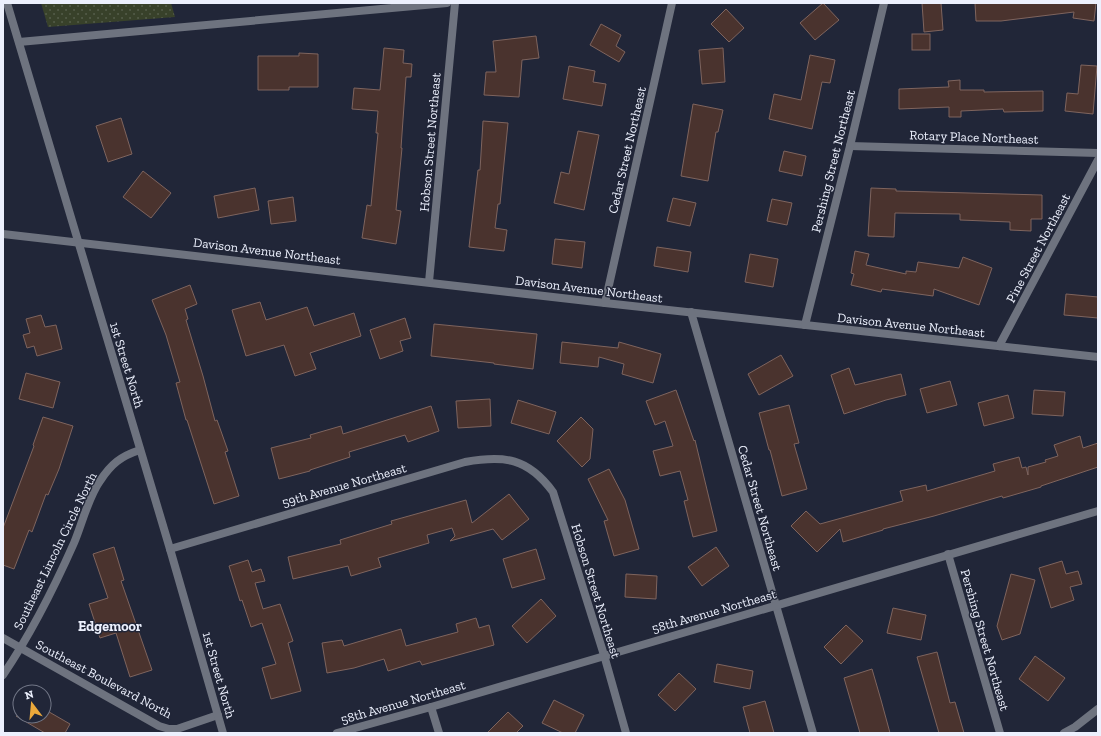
<svg xmlns="http://www.w3.org/2000/svg" width="1101" height="736" viewBox="0 0 1101 736" font-family="'Zilla Slab',serif">
<style>
.park{fill:url(#park-dots)}
.building{fill:#4a332e;stroke:#7e645e}
.lines{fill:none;stroke-linecap:round;stroke-linejoin:round}
.minor{stroke:#6e737f;stroke-width:8}
.tertiary{stroke:#6e737f;stroke-width:8}
.labels{text-anchor:middle;dominant-baseline:central;stroke-width:3;stroke-linejoin:round;paint-order:stroke}
.street-label{font-size:13px;fill:#ecf0fd;stroke:#212638}
.neighbourhood-label{font-size:14px;font-weight:bold;fill:#ecf0fd;stroke:#212638}
</style>
<defs>
<pattern id="park-dots" width="8" height="8" patternUnits="userSpaceOnUse"><rect width="8" height="8" fill="#38412a"/><path d="M2 2h.1M6 6h.1" fill="none" stroke="#555d4a" stroke-width="1.8" stroke-linecap="round"/></pattern>
</defs>
<rect width="100%" height="100%" fill="#212638"/>
<path class="park" d="M41,3h130l4,14 -127,10z"/>
<g class="building">
<path d="M823,3l16,17 -24,20 -15,-17z"/>
<path d="M922,3h19l2,27 -19,2z"/>
<path d="M975,3h121l-2,18 -21,-3 1,-6 -73,9h-25z"/>
<path d="M726,9l18,19 -15,14 -18,-18z"/>
<path d="M601,24l20,11 -5,11 9,6 -6,10 -29,-17z"/>
<rect x="912" y="34" width="18" height="16"/>
<path d="M536,36l3,22 -17,2 -3,37 -35,-2 2,-23h10l-3,-31z"/>
<path d="M384,48l20,2 -1,13 9,1 -1,13h-5l-5,71h1l-6,62 5,1 -5,33 -34,-6 5,-33 4,1 7,-73h-2l2,-22 -26,-2 2,-21 26,2z"/>
<path d="M723,48l2,34 -23,2 -3,-34z"/>
<path d="M299,53l19,1v33h-29v3h-31v-34h41z"/>
<path d="M810,55l25,5 -5,23 -8,-1 -10,47 -43,-10 5,-25 27,6z"/>
<path d="M1081,65l16,1 -4,48 -28,-3 2,-18 11,1z"/>
<path d="M569,66l26,5 -2,11 13,2 -4,22 -39,-7z"/>
<path d="M960,80v10h24v2l59,-1v20l-39,1 -1,-3 -42,2v6h-12v-10l-50,2v-20l50,-2 -1,-6z"/>
<path d="M693,104l30,6 -5,22h-2l-8,49 -27,-5z"/>
<path d="M121,118l11,36 -24,8 -12,-36z"/>
<path d="M483,121l25,2 -8,81h-2l-3,24 12,2 -3,21 -35,-4 9,-77h2z"/>
<path d="M578,131l21,4 -15,75 -30,-7 7,-31 8,2z"/>
<path d="M784,151l22,5 -4,20 -23,-5z"/>
<path d="M143,171l28,22 -20,25 -28,-21z"/>
<path d="M255,188l4,22 -41,8 -4,-22z"/>
<path d="M871,188l25,1v2l146,4v24h-11v12l-21,-1v-8l-50,-2v-6l-65,-1 -1,24 -26,-1z"/>
<path d="M293,197l3,24 -25,3 -3,-23z"/>
<path d="M673,198l23,5 -6,23 -23,-5z"/>
<path d="M772,199l20,4 -5,22 -20,-4z"/>
<path d="M555,239l30,3 -3,26 -30,-4z"/>
<path d="M657,247l34,5 -3,20 -34,-6z"/>
<path d="M855,251l14,3 -3,11 40,9v-3l10,1 2,-10 41,6 4,-11 29,11 -13,37 -45,-16 -1,7 -51,-7 -1,3 -30,-7 3,-11 -3,-1z"/>
<path d="M750,254l28,5 -5,28 -28,-5z"/>
<path d="M190,285l7,19 -12,5 3,10 -2,1 17,56 12,45 2,-1 11,31 -3,1 14,44 -25,8 -27,-84h-1l-10,-37 4,-1 -14,-47 -14,-35z"/>
<path d="M1066,294l32,3v21l-34,-3z"/>
<path d="M260,302l6,18 41,-13 7,19 40,-13 7,23 -51,17 6,16 -21,7 -11,-31 -38,11 -14,-46z"/>
<path d="M41,315l4,12 11,-2 6,24 -25,7 -3,-10 -7,2 -4,-13 7,-2 -4,-14z"/>
<path d="M405,318l6,20 -11,3 3,10 -23,8 -10,-29z"/>
<path d="M434,324l103,10 -4,35 -39,-5v-1l-63,-7z"/>
<path d="M562,342l56,6 1,-6 42,12 -8,29 -31,-9 2,-10 -25,-7 -1,10 -38,-4z"/>
<path d="M781,355l12,21 -34,19 -11,-21z"/>
<path d="M849,368l6,17 46,-11 5,21 -20,5 -42,14 -13,-39z"/>
<path d="M26,373l34,9 -7,26 -34,-9z"/>
<path d="M950,381l7,24 -30,8 -7,-24z"/>
<path d="M676,390l18,51 1,-1 22,91 -24,6 -9,-36 4,-1 -8,-29 -20,5 -7,-25 20,-5 -8,-25 -10,4 -9,-24z"/>
<path d="M1034,390l31,2 -2,24 -31,-2z"/>
<path d="M1008,395l6,23 -30,8 -6,-23z"/>
<path d="M490,399l1,27 -33,2 -2,-27z"/>
<path d="M518,400l38,12 -7,22 -38,-11z"/>
<path d="M789,405l10,38 -5,1 13,45 -25,7 -12,-46h-1l-10,-37z"/>
<path d="M431,406l8,25 -31,11 -3,-7 -56,17 1,5 -40,13v1l-31,8 -8,-31 40,-10 -1,-3 31,-9 2,8z"/>
<path d="M43,417l30,9 -14,43 -11,26 -2,-1 -14,38 -3,-2 -15,39 -11,-4v-37l31,-82 -1,-1z"/>
<path d="M581,417l12,12 -3,30 -8,8 -25,-26z"/>
<path d="M1080,436l3,12 15,-5v24l-57,19v1l-38,11 -1,-2 -68,20 -51,13v1l-40,12 -3,-13 -23,23 -26,-26 15,-15 14,13 83,-23 -3,-10 26,-6 1,6 68,-20 -2,-7 26,-7 3,11 4,-1 2,8v-8l18,-5 -1,-2 13,-4 -4,-11z"/>
<path d="M609,469l16,31 14,49 -25,7 -10,-35 4,-1 -20,-41z"/>
<path d="M509,494l20,25 -27,21 -9,-11 -43,12 5,-5 -3,-8 -25,7 2,8 -51,15 3,9 -30,9 -3,-10 -55,13 -5,-22 53,-13 -1,-4 52,-16 -1,-3 75,-21 6,23z"/>
<path d="M114,547l10,33 -3,1 31,89 -22,7 -14,-44 -16,5 -11,-34 19,-6 -15,-44z"/>
<path d="M716,547l13,19 -27,20 -14,-19z"/>
<path d="M536,549l9,30 -33,9 -9,-29z"/>
<path d="M248,560l4,12 9,-3 4,12 -10,2 8,26 17,-5 13,37 -5,2 13,48 -30,8 -9,-31 14,-4 -14,-41 -11,4 -9,-27 -2,1 -11,-35z"/>
<path d="M1062,561l4,13 12,-3 4,13 -12,3 4,13 -23,8 -12,-40z"/>
<path d="M626,574l31,2 -1,23 -31,-2z"/>
<path d="M1011,574l24,6 -15,54 -18,6 -5,-14z"/>
<path d="M541,599l15,17 -29,27 -15,-17z"/>
<path d="M893,608l33,7 -5,25 -34,-7z"/>
<path d="M476,618l3,10 10,-3 5,20 -72,20 -2,-4 -32,10 -4,-12 -30,9 -27,5 -5,-30 20,-3 2,6 57,-17 5,17 52,-14 -2,-8z"/>
<path d="M846,625l17,16 -22,23 -17,-17z"/>
<path d="M937,652l13,51 5,-1 9,31h-25l-22,-76z"/>
<path d="M1035,656l30,22 -17,23 -29,-22z"/>
<path d="M717,664l36,7 -3,18 -36,-7z"/>
<path d="M872,669l9,31 9,33h-30l-16,-55z"/>
<path d="M679,673l17,16 -21,22 -17,-16z"/>
<path d="M554,700l30,15 -9,18h-12l-21,-10z"/>
<path d="M765,701l9,32h-24l-7,-26z"/>
<path d="M44,709l26,15 -5,9h-20l-29,-17h28z"/>
<path d="M508,712l15,14 -7,7h-29z"/>
</g>
<g class="lines">
<g class="minor">
<path d="M19,42l428,-39"/>
<path d="M850,146l248,7"/>
<path d="M3,234l602,69 493,54"/>
<path d="M429,282l26,-279"/>
<path d="M605,303l67,-300"/>
<path d="M691,312l122,421"/>
<path d="M805,325l45,-179 34,-143"/>
<path d="M999,346l99,-186"/>
<path d="M170,549l295,-87c40,-7 63,-4 88,30l51,163 22,78"/>
<path d="M948,554l52,179"/>
<path d="M3,638l156,88 10,3h8l41,-14"/>
<path d="M3,675c28,-41 51,-87 71,-132 8,-19 14,-45 26,-62 11,-17 21,-25 40,-31"/>
<path d="M431,707l8,26"/>
<path d="M337,733l94,-26 667,-196"/>
<path d="M1064,733l11,-6 23,-18"/>
</g>
<path class="tertiary" d="M7,3l163,546 53,184"/>
</g>
<g class="labels">
<g class="street-label">
<text transform="translate(974 137) rotate(2)">Rotary Place Northeast</text>
<text transform="translate(430 142) rotate(-85)">Hobson Street Northeast</text>
<text transform="translate(627 150) rotate(-77)">Cedar Street Northeast</text>
<text transform="translate(833 161) rotate(-76)">Pershing Street Northeast</text>
<text transform="translate(1038 248) rotate(-62)">Pine Street Northeast</text>
<text transform="translate(267 251) rotate(7)">Davison Avenue Northeast</text>
<text transform="translate(589 289) rotate(7)">Davison Avenue Northeast</text>
<text transform="translate(911 325) rotate(6)">Davison Avenue Northeast</text>
<text transform="translate(127 365) rotate(73)">1st Street North</text>
<text transform="translate(344 485) rotate(-16)">59th Avenue Northeast</text>
<text transform="translate(760 508) rotate(74)">Cedar Street Northeast</text>
<text transform="translate(55 551) rotate(-64)">Southeast Lincoln Circle North</text>
<text transform="translate(596 591) rotate(73)">Hobson Street Northeast</text>
<text transform="translate(714 611) rotate(-16)">58th Avenue Northeast</text>
<text transform="translate(985 640) rotate(74)">Pershing Street Northeast</text>
<text transform="translate(219 675) rotate(74)">1st Street North</text>
<text transform="translate(104 679) rotate(28)">Southeast Boulevard North</text>
<text transform="translate(403 702) rotate(-16)">58th Avenue Northeast</text>
</g>
<g class="neighbourhood-label">
<text x="110" y="626">Edgemoor</text>
</g>
</g>
<rect width="1101" height="736" fill="none" stroke="#ecf0fd" stroke-width="8"/>
<g transform="translate(32 704) rotate(344)"><circle r="19" fill="#212638" stroke="#727787"/>
<path d="M0-3L7 15L0 10L-7 15Z" fill="#eca93b"/>
<text y="-6" font-size="11" font-weight="bold" text-anchor="middle" fill="#ecf0fd">N</text>
</g>
</svg>
